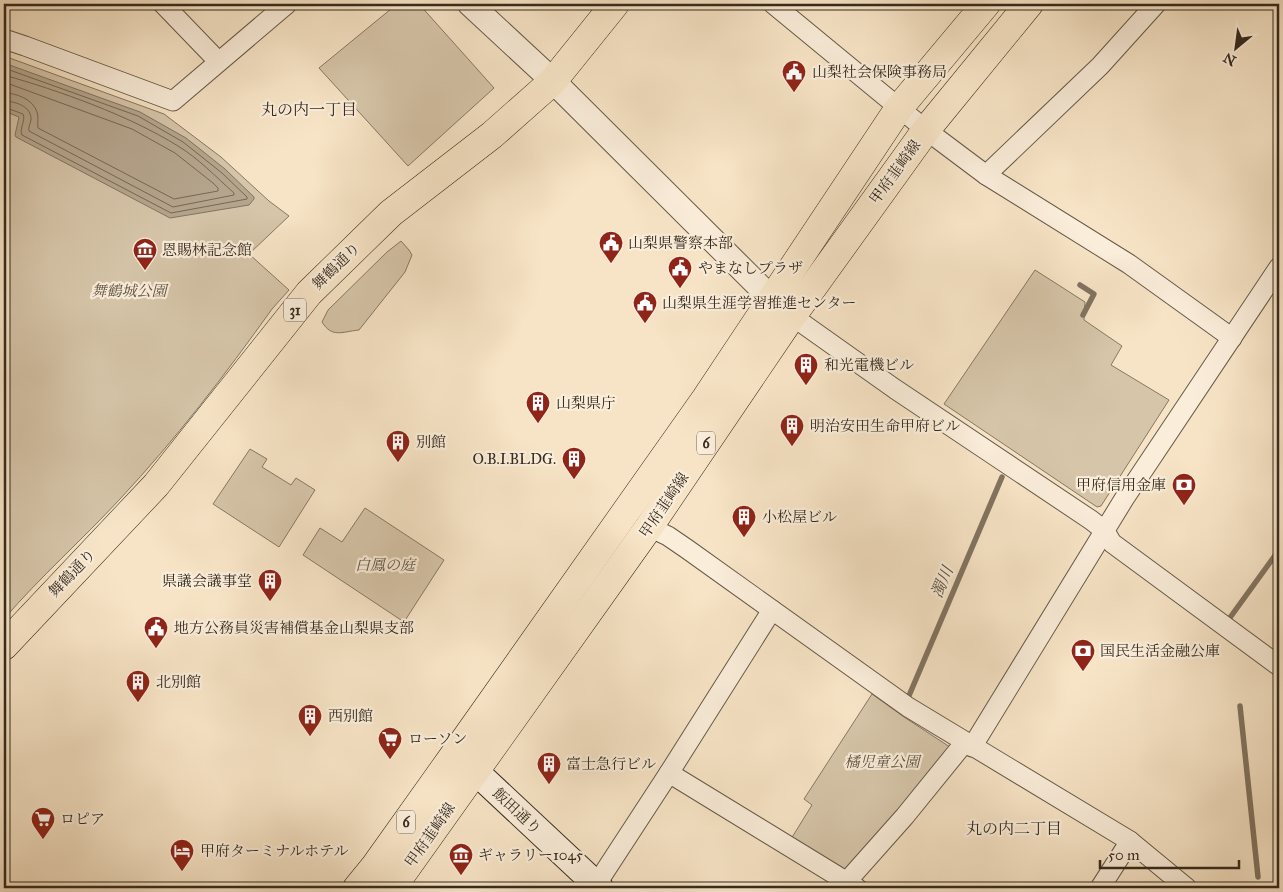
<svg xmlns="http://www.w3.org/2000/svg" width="1283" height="892" viewBox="0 0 1283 892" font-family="'IM FELL Great Primer','Noto Serif JP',serif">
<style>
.green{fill:#d6c5a9;stroke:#867864}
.water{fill:#b5a58d;stroke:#827461}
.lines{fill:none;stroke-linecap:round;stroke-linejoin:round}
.shore{stroke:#756856;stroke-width:1}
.stream{stroke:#827461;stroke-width:5.5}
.minor-casing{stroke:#665948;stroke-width:21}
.tertiary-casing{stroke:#665948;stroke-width:26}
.secondary-casing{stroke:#352b1e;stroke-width:28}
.primary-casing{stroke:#352b1e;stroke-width:29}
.minor{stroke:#faedda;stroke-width:19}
.tertiary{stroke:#faedda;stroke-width:24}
.secondary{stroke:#faedda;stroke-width:26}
.primary{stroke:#f7e4c6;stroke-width:28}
.labels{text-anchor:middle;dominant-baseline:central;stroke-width:4.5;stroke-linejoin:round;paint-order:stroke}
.shield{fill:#faedda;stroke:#706556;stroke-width:1}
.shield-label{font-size:14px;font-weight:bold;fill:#352b1e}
.poi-label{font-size:15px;fill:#352b1e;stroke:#faedda;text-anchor:start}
.street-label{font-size:15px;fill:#352b1e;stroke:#faedda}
.park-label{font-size:15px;font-style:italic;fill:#5d5241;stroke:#faedda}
.neighbourhood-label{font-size:16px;fill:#352b1e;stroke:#faedda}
.water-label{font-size:16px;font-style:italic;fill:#5b503f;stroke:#faedda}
</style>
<rect width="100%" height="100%" fill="#f7e4c6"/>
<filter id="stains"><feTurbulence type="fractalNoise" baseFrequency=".004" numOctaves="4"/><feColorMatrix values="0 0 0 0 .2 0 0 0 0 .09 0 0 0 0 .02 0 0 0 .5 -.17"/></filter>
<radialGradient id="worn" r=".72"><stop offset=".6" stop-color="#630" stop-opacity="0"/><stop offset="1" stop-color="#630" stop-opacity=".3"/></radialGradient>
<g class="green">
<path d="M397,4h22l75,84 -86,78 -89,-98z"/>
<path d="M4,56l160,58 57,43 48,44 20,15 -40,38 40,36 -17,19c-47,66 -97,131 -152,190 -38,41 -80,78 -116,120z"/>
<path d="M401,241l8,9 3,5 -7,17 -46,58c-18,2 -27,8 -37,-8l6,-12 59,-58z"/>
<path d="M1035,270l50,32 -1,18 38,26 -11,19 58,35 -68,106 -4,1 -153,-103z"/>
<path d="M250,449l17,10 -5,8 29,18 5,-7 19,12 -36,57 -66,-43z"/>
<path d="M365,508l79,52 -40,62 -101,-67 17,-27 22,14z"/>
<path d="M872,694l32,23 49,32 -106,124 -56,-34 21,-34 -8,-6z"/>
</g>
<path class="water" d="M4,63l136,49 46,26 39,31 29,28v2l-5,6 -79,13 -154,-81 -1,-2 4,-18 -15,-6z"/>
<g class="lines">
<g class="shore">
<path d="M4,68l134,48 45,26 39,31 25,24v2l-76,14 -149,-78c-3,-7 4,-14 1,-21l-19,-7"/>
<path d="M4,75c56,16 124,40 174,71 20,12 38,31 56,47v2l-61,12 -144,-76c-1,-4 1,-6 2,-11 1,-14 -17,-19 -27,-19"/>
<path d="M4,82l128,47 43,24 38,30 5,5v3l-44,8 -136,-71c-1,-5 1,-11 -1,-16 -4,-13 -21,-19 -33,-19"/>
</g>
<g class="stream">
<path d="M1080,285l14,9 -11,21"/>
<path d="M1229,619l50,-69"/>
<path d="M908,698l94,-221"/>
<path d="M1240,706l18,171"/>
</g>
<defs>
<g id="minor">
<path d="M163,4l55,57"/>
<path d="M773,4l153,126 60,45 143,89 103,74"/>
<path d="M4,39l21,7 148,55 114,-97"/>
<path d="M986,175l114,-109 56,-62"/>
<path d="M792,316l103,73 196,131 14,11 7,12 167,123"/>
<path d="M649,527l19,9 19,13 221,158 222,134 57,47"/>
<path d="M972,747l152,-248 155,-232"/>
<path d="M669,773l188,115"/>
<path d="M594,888l75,-115 103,-163"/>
<path d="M841,888l64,-72 60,-74"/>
<path d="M1100,888l30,-47"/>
</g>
<path id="tertiary" d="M470,4l83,77 218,217 14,12"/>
<path id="secondary" d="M459,759l16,12 125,117"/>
<g id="primary">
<path d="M4,646l152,-161 153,-192 82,-80 101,-78 61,-54 62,-77"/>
<path d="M357,888l18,-22 79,-111 252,-357 193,-290 87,-104"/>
<path d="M392,888l257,-361 143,-211 134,-186 103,-126"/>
</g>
</defs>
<use href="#minor" class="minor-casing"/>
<use href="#tertiary" class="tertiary-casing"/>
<use href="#secondary" class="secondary-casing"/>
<use href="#primary" class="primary-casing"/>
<use href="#minor" class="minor"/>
<use href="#tertiary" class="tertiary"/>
<use href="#secondary" class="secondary"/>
<use href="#primary" class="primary"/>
</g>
<defs>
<symbol id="civic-pin" viewBox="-11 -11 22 30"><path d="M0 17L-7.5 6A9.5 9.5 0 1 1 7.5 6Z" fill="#8f2418" stroke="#faedda"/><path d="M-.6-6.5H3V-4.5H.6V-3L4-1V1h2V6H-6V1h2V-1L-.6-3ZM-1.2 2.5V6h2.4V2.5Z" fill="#fff"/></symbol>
<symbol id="museum-pin" viewBox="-11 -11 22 30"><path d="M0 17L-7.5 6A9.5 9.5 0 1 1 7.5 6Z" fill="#8f2418" stroke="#faedda"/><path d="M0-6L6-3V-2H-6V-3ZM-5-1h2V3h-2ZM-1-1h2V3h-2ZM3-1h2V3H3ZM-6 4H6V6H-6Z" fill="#fff"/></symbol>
<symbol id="building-pin" viewBox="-11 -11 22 30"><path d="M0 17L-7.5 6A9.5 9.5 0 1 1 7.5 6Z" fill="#8f2418" stroke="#faedda"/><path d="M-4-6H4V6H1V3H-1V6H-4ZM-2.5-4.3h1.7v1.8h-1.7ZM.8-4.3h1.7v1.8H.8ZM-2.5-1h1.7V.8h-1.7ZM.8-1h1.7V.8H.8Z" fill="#fff"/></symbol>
<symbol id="bank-pin" viewBox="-11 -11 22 30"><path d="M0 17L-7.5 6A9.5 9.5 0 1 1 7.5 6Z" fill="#8f2418" stroke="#faedda"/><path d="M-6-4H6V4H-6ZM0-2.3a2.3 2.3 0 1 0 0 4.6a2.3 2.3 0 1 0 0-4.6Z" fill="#fff"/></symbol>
<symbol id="supermarket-pin" viewBox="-11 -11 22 30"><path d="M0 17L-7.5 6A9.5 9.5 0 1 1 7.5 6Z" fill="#8f2418" stroke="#faedda"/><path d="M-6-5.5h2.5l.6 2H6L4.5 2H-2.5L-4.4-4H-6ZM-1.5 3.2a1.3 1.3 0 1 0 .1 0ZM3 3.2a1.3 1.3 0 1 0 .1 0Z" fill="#fff"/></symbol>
<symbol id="hotel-pin" viewBox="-11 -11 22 30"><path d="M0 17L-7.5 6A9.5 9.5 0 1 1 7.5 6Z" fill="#8f2418" stroke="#faedda"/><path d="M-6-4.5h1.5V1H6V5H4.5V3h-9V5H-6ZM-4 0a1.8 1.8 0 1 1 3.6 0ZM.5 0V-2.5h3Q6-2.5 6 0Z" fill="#fff"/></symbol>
</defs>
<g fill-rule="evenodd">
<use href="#civic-pin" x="780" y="58" width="28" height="38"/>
<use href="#civic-pin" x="597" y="229" width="28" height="38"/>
<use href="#museum-pin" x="131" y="236" width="28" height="38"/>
<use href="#civic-pin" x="666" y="254" width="28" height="38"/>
<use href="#civic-pin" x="631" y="289" width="28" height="38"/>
<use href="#building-pin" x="792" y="351" width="28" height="38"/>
<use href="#building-pin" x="524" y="389" width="28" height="38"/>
<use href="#building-pin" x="778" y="412" width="28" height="38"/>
<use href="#building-pin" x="384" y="428" width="28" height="38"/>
<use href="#building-pin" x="560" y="445" width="28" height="38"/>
<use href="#bank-pin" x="1170" y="471" width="28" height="38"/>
<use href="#building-pin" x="730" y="503" width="28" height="38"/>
<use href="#building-pin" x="256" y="567" width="28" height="38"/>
<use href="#civic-pin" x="142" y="614" width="28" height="38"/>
<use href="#bank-pin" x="1069" y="637" width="28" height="38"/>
<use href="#building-pin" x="124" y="668" width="28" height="38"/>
<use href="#building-pin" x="296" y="702" width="28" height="38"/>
<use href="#supermarket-pin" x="376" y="725" width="28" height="38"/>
<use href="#building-pin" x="535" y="750" width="28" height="38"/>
<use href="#supermarket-pin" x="29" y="805" width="28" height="38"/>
<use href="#hotel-pin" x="168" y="837" width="28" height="38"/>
<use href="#museum-pin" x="447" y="841" width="28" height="38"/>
</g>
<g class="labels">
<g class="shield">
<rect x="284" y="298.5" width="22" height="23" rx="4"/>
<rect x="697" y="431.5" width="18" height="23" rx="4"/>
<rect x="397" y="810.5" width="18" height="23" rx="4"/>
</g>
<g class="shield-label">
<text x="295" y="310">31</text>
<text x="706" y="443">6</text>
<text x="406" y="822">6</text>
</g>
<g class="poi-label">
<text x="812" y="72">山梨社会保険事務局</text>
<text x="628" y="243">山梨県警察本部</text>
<text x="162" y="250">恩賜林記念館</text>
<text x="698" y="268">やまなしプラザ</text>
<text x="662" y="303">山梨県生涯学習推進センター</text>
<text x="824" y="365">和光電機ビル</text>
<text x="556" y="403">山梨県庁</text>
<text x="810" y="426">明治安田生命甲府ビル</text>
<text x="416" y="442">別館</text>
<text x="556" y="459" text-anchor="end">O.B.I.BLDG.</text>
<text x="1166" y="485" text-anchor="end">甲府信用金庫</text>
<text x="762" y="517">小松屋ビル</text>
<text x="252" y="581" text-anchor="end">県議会議事堂</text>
<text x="174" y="628">地方公務員災害補償基金山梨県支部</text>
<text x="1100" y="651">国民生活金融公庫</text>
<text x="156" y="682">北別館</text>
<text x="328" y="716">西別館</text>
<text x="408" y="739">ローソン</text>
<text x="566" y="764">富士急行ビル</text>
<text x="60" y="819">ロピア</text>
<text x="200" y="851">甲府ターミナルホテル</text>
<text x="478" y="855">ギャラリー1045</text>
</g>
<g class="street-label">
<text transform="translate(895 172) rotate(-54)">甲府韮崎線</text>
<text transform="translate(336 266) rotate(-44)">舞鶴通り</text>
<text transform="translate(664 505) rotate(-56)">甲府韮崎線</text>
<text transform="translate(72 573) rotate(-46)">舞鶴通り</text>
<text transform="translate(517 811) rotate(43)">飯田通り</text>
<text transform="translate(430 835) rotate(-55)">甲府韮崎線</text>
</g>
<g class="park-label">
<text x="129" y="291">舞鶴城公園</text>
<text x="385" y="565">白鳳の庭</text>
<text x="882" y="762">橘児童公園</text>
</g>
<g class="neighbourhood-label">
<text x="309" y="109">丸の内一丁目</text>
<text x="1014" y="828">丸の内二丁目</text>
</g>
<g class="water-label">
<text transform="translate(942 582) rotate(-67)">濁川</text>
</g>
</g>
<rect width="1283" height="892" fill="none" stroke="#f7e4c6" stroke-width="20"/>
<rect x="5" y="5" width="1273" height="882" fill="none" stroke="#352b1e" stroke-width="2.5"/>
<rect x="10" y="10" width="1263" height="872" fill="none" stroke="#352b1e"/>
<g transform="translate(1236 48) rotate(209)" stroke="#faedda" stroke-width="4" paint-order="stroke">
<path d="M0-4L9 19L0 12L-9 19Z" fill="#352b1e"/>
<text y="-8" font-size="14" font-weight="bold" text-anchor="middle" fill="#352b1e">N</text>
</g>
<path d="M1100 860v8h139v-8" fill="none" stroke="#352b1e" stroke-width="2.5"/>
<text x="1108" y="860" font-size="15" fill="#352b1e" stroke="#faedda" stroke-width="4" paint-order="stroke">50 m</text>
<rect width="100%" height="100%" filter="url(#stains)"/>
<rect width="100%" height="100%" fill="url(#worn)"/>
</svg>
